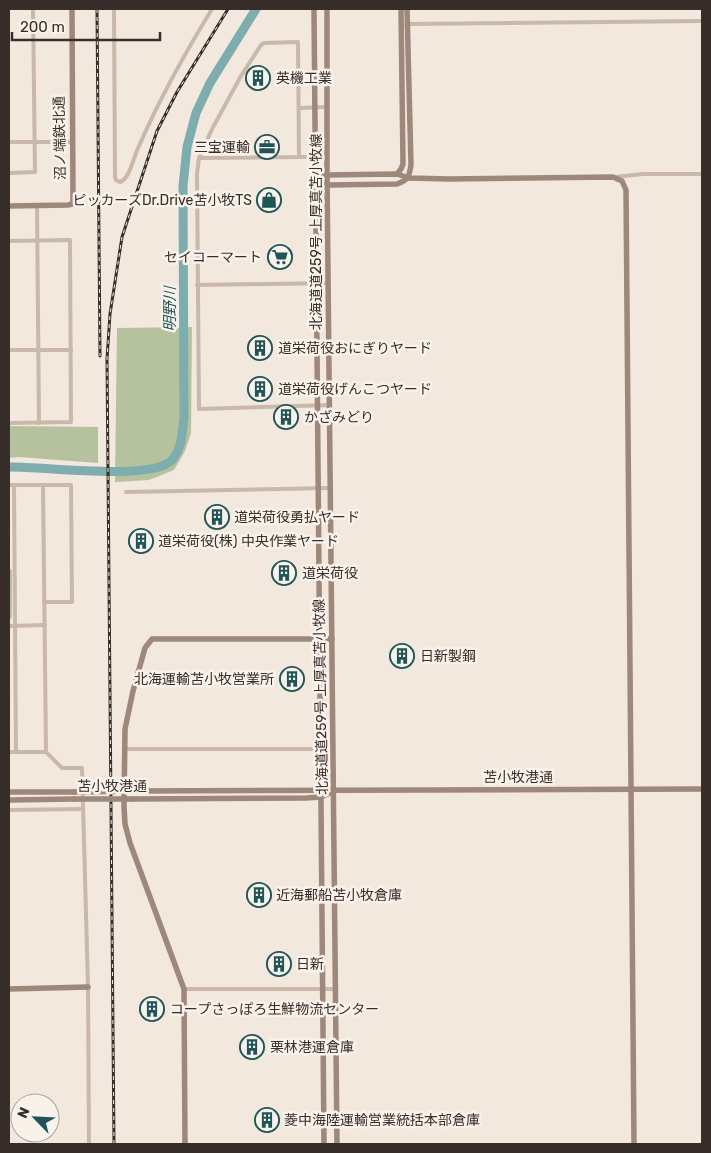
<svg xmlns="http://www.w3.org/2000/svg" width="711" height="1153" viewBox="0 0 711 1153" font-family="Rubik,'Noto Sans JP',sans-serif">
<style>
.green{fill:#b6c19e}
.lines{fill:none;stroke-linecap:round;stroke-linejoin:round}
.river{stroke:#7dadae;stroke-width:9}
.street{stroke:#cab8aa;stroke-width:4}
.secondary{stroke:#9e877b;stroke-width:5.5}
.rail-casing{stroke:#372d29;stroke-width:3}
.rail{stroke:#f9f2ea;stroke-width:1;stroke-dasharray:4;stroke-linecap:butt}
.secondary-bridge{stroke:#9e877b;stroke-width:5.5}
.labels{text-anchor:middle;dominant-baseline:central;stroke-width:5;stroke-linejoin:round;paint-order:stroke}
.poi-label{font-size:14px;fill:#372d29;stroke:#f9f2ea;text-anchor:start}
.street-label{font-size:14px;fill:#372d29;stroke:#f9f2ea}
.water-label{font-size:15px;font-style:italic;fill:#1f5558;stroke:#f9f2ea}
</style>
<rect width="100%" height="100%" fill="#f2e8de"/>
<g class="green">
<path d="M192,327l-1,106 -6,18 -11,19 -25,10 -34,2 2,-154z"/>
<path d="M9,426l89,1v36l-79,-6 -10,1z"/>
<path d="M9,568l3,2v47l-3,4z"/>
</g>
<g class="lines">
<path class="river" d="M9,467c32,-1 140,14 162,-6 11,-11 11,-28 13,-43l-1,-232 4,-39 9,-34 14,-30 46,-74"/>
<g class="street">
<path d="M114,9l1,168 1,3 4,2c10,-3 14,-27 19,-36 21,-48 46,-93 73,-137"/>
<path d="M406,24l296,-3"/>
<path d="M299,108l28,-1"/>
<path d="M9,142h64"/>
<path d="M299,157h28"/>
<path d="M199,158l100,-1 -1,-115 -34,1 -3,2 -20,31 -29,53 -13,29 -2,16 2,235 131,-4"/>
<path d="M9,173l26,-1 -2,-163"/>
<path d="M615,177l28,-3h59"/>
<path d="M37,206l2,217"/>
<path d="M9,241l61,-1 1,182 -62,1"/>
<path d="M197,285l131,-2"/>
<path d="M9,350h62"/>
<path d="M9,485h62l1,117h-28"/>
<path d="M14,485l2,267"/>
<path d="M43,485l3,267 16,16h20l6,219 1,157"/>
<path d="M126,492l204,-4"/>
<path d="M9,626l36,-1"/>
<path d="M124,749h197"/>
<path d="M9,752h37"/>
<path d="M9,810l74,-1"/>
<path d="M184,989h152"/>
</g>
<g class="secondary">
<path d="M314,9l10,1135"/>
<path d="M327,9v166l10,969"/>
<path d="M397,174l4,-5 2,-5 -2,-155"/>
<path d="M315,180l12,-5 70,-1 12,4 40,1 164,-2 9,4 4,9 8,954"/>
<path d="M315,180l13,5 69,-1c12,-4 12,-8 14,-19l-4,-156"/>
<path d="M9,206l59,-1 4,-1 1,-4 -1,-191"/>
<path d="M133,791l569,-2"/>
<path d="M9,792h65"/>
<path d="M133,799l173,-1 15,-1 11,-5"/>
<path d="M9,800l65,-1"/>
<path d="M9,989l79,-2"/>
<path d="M185,1144l-1,-155 -54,-146 -5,-19 -1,-18 1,-77 8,-38 12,-43 7,-9h180"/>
</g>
<defs>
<g id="rail">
<path d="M97,9l3,347"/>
<path d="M114,1144l-7,-785 3,-45 12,-77 35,-106 20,-39 51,-83"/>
</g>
</defs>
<use href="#rail" class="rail-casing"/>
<use href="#rail" class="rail"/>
<g class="secondary-bridge">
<path d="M74,792l59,-1"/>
<path d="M74,799h59"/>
</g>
</g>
<defs>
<symbol id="building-ring" viewBox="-11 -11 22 22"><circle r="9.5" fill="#f9f2ea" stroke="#1f5558" stroke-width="1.5"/><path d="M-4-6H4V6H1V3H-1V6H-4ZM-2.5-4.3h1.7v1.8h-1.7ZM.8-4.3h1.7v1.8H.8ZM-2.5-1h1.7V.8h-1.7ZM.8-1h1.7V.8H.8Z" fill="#1f5558"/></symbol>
<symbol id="office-ring" viewBox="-11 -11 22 22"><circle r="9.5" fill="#f9f2ea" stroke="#1f5558" stroke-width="1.5"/><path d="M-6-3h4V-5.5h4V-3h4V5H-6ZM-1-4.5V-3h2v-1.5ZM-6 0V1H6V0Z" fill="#1f5558"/></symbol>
<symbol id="shop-ring" viewBox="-11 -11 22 22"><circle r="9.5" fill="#f9f2ea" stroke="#1f5558" stroke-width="1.5"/><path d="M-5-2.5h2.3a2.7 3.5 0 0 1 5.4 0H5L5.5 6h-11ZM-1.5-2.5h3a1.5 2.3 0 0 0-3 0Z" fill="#1f5558"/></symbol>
<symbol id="supermarket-ring" viewBox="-11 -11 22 22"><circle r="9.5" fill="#f9f2ea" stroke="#1f5558" stroke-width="1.5"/><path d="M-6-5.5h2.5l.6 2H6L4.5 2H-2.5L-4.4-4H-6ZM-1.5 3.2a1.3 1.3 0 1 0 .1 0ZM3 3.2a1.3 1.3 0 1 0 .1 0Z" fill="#1f5558"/></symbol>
</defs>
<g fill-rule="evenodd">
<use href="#building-ring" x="244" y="64" width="28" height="28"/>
<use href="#office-ring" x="253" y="133" width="28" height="28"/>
<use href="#shop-ring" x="255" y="186" width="28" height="28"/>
<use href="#supermarket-ring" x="266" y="243" width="28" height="28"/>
<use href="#building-ring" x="246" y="334" width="28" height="28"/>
<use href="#building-ring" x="246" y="375" width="28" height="28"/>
<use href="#building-ring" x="272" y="403" width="28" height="28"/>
<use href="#building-ring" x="203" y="503" width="28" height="28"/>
<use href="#building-ring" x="127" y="527" width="28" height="28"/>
<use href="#building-ring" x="270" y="559" width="28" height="28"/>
<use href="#building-ring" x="388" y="642" width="28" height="28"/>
<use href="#building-ring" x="278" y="665" width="28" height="28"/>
<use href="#building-ring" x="245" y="881" width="28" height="28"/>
<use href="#building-ring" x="265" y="950" width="28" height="28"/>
<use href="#building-ring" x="138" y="995" width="28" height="28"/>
<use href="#building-ring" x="238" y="1033" width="28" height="28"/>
<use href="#building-ring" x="253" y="1106" width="28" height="28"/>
</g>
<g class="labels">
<g class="poi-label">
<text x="276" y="78">英機工業</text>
<text x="250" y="147" text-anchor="end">三宝運輸</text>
<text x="252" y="200" text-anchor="end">ピッカーズDr.Drive苫小牧TS</text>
<text x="262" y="257" text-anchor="end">セイコーマート</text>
<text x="278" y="348">道栄荷役おにぎりヤード</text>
<text x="278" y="389">道栄荷役げんこつヤード</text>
<text x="304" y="417">かざみどり</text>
<text x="234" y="517">道栄荷役勇払ヤード</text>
<text x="158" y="541">道栄荷役(株) 中央作業ヤード</text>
<text x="302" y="573">道栄荷役</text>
<text x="420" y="656">日新製鋼</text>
<text x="274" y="679" text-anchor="end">北海運輸苫小牧営業所</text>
<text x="276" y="895">近海郵船苫小牧倉庫</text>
<text x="296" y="964">日新</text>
<text x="170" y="1009">コープさっぽろ生鮮物流センター</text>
<text x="270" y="1047">栗林港運倉庫</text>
<text x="284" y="1120">菱中海陸運輸営業統括本部倉庫</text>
</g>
<g class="street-label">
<text transform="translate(60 138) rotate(-91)">沼ノ端鉄北通</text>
<text transform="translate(316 232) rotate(-90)">北海道道259号 上厚真苫小牧線</text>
<text transform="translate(321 697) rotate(-91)">北海道道259号 上厚真苫小牧線</text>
<text x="518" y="777">苫小牧港通</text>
<text x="112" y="786">苫小牧港通</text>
</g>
<g class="water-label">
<text transform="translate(170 309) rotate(-90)">明野川</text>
</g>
</g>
<rect width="711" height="1153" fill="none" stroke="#372d29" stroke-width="20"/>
<g transform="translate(35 1118) rotate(294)"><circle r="24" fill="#f9f2ea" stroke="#aba39d"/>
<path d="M0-4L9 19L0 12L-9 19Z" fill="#1f5558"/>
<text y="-8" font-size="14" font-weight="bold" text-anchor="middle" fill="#372d29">N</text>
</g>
<path d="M12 32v8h148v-8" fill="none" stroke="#372d29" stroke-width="2.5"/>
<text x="20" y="32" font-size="15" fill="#372d29" stroke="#f9f2ea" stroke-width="4" paint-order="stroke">200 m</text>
</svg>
